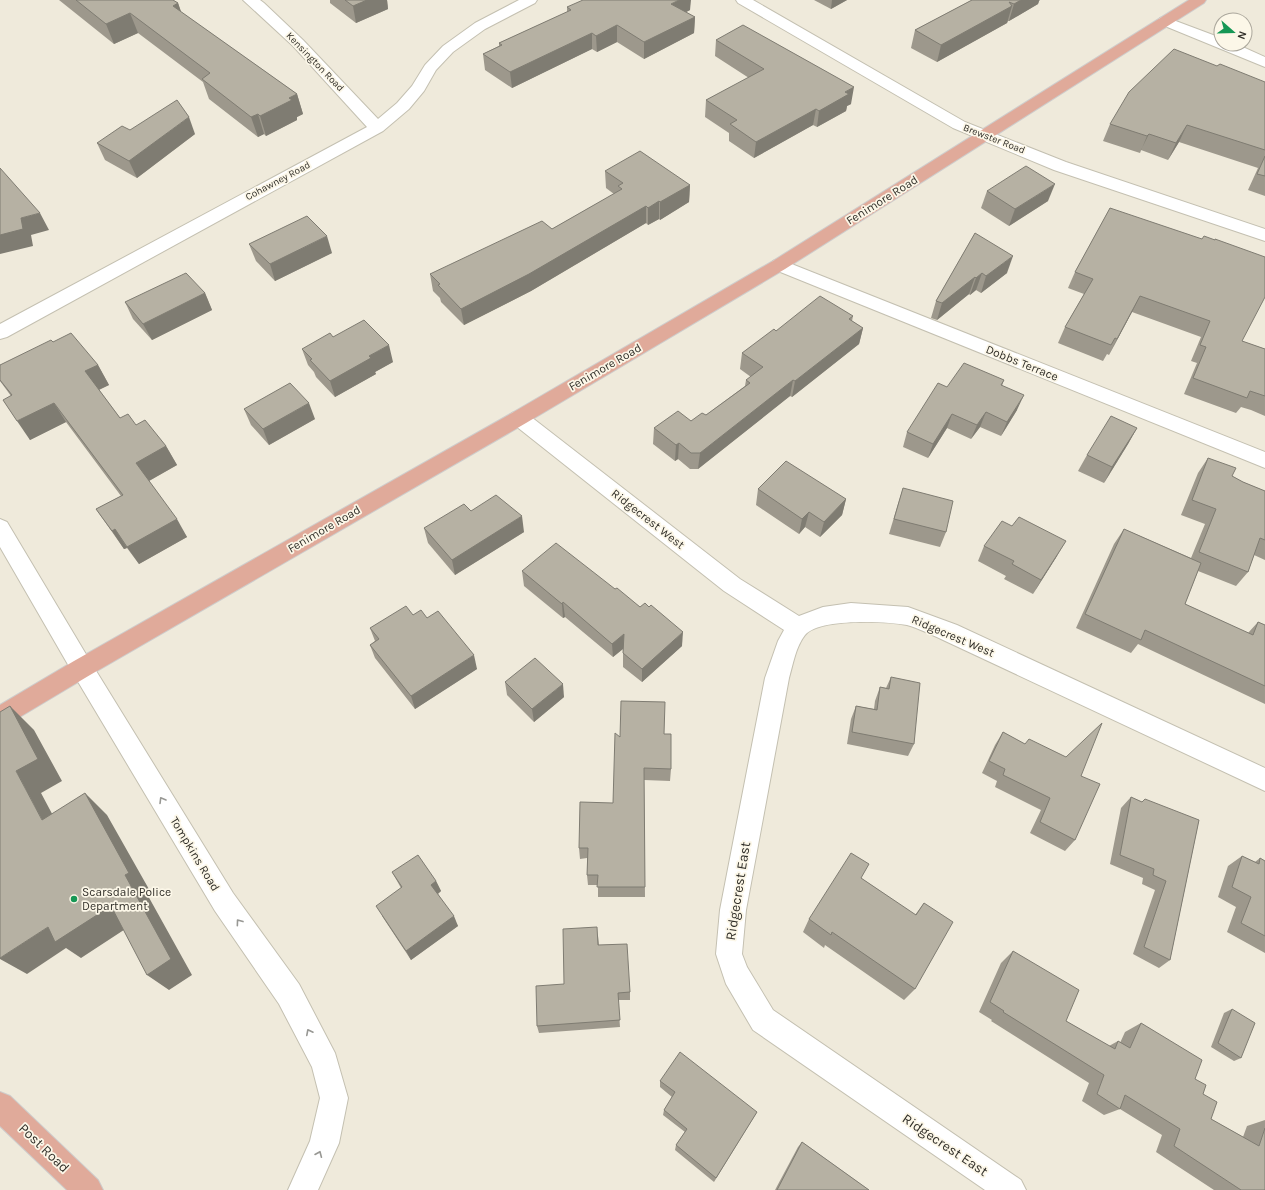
<svg xmlns="http://www.w3.org/2000/svg" width="1265" height="1190" viewBox="0 0 1265 1190" font-family="Karla,sans-serif">
<style>
.lines{fill:none;stroke-linecap:round;stroke-linejoin:round}
.minor-casing{stroke:#c4c0b1;stroke-width:2}
.major-casing{stroke:#cecdcc;stroke-width:2}
.minor{fill:#fff;fill-rule:evenodd}
.major{fill:#e0aa9a;fill-rule:evenodd}
.wall{fill:#9d988c}
.shaded-wall{fill:#7f7c72}
.building{fill:#b6b1a3;stroke:#7f7c72}
.oneway{stroke:#989894}
.poi-dot{fill:#169755;stroke:#fcf7e8;stroke-width:1.5}
.labels{text-anchor:middle;dominant-baseline:central;stroke-width:3.5;stroke-linejoin:round;paint-order:stroke}
.far-street-label{font-size:10px;fill:#32302a;stroke:#fcf7e8}
.street-label{font-size:12px;fill:#32302a;stroke:#fcf7e8}
.poi-label{font-size:12px;fill:#32302a;stroke:#fcf7e8;text-anchor:start}
.near-street-label{font-size:14px;fill:#32302a;stroke:#fcf7e8}
</style>
<rect width="100%" height="100%" fill="#efeadb"/>
<g class="lines">
<defs>
<g id="minor">
<path d="M243,0h17l4,3 39,37 75,79 19,-16 15,-17 13,-21 18,-19 32,-23 44,-23h18l-2,3 -50,26 -32,23 -17,18 -12,21 -15,18 -26,22 -376,206 -7,2v-15l367,-197 -74,-81z"/>
<path d="M736,0h17l212,122 101,40 199,67v12l-211,-71 -101,-42 -215,-125z"/>
<path d="M1165,17l56,21v6h15l29,13v10l-105,-43 -2,-3 2,-3z"/>
<path d="M779,259l486,193v16l-492,-199 -3,-4 3,-4z"/>
<path d="M519,411l7,2 214,166 59,37 24,-9 28,-4 57,4 49,18 308,143v23l-324,-152c-11,-5 -23,-11 -34,-14 -21,-4 -88,-7 -102,10 -9,11 -12,29 -16,43l-43,232 -4,44 5,13 26,43 248,170 5,10h-41l-232,-160 -27,-46 -10,-30 4,-44 45,-232 13,-37 6,-11 -60,-39 -212,-168 -3,-5 3,-5z"/>
<path d="M0,519l7,3 83,139 143,232 66,91 36,69 13,45 -9,45 -21,47h-30l22,-49 10,-43 -8,-31 -33,-63 -64,-93 -141,-236 -74,-128z"/>
</g>
<g id="major">
<path d="M1189,0h17l-2,3 -419,266 -259,154 -436,252 -82,49 -8,4v-23l74,-44 438,-248 261,-152z"/>
<path d="M0,1092l10,4 88,84 5,10h-36l-67,-64z"/>
</g>
</defs>
<use href="#minor" class="minor-casing"/>
<use href="#major" class="major-casing"/>
<use href="#minor" class="minor"/>
<use href="#major" class="major"/>
</g>
<g class="wall">
<path d="M59,0h114l5,3 3,9 116,82 6,20 -6,3v3l-31,16 -2,-2 -6,3 -49,-38 -6,-17 -65,-49 -24,11z"/>
<path d="M330,0h57l1,9 -32,14 -26,-20z"/>
<path d="M814,0h33l-16,9z"/>
<path d="M972,0l67,1 -1,3 -29,17h-1l-1,2 -70,39 -26,-14 4,-18z"/>
<path d="M567,7l123,3 -4,2 9,5 -1,16 -50,26 -27,-17 -20,10 -5,-3 -80,39 -27,-18 -2,-16 16,-8v-3l68,-31z"/>
<path d="M716,40l135,64 -4,2 -1,5 -29,16 -4,-2 -59,33 -25,-17v-8l-24,-16 1,-17 43,-22 -34,-22z"/>
<path d="M1265,82v114l-17,-6 10,-22 -79,-26 -11,18 -27,-10 -1,3 -37,-12 7,-17z"/>
<path d="M130,130l65,4 -58,44 -32,-18 -8,-17z"/>
<path d="M605,171l85,14 -1,17 -29,18 -1,-1 -11,6 -2,-2 -115,68 -67,34 -23,-23 -1,-4 -7,-7 -3,-17 122,-45 62,-35 -8,-6z"/>
<path d="M987,191l61,10 -39,25 -28,-18z"/>
<path d="M1110,208l132,133 23,8v67l-14,-6 -10,-3 -5,6 -52,-19 13,-31 -6,-2 10,-24 -69,-25 -23,43 -2,-1 -4,7 -45,-18 7,-16 19,-33 -16,-6 7,-16z"/>
<path d="M975,233l32,40 -26,20 -5,-3 -6,5 -1,-1 -32,26 -6,-2 5,-17z"/>
<path d="M249,244l83,9 -57,28 -19,-20z"/>
<path d="M205,293l7,17 -60,30 -19,-21 -8,-17z"/>
<path d="M853,316l-1,5 11,7 -4,16 -67,53 -2,-1 -92,73h-8l-12,-10 -3,2 -22,-17 1,-16 37,-7 15,-6 39,-29 1,-6 5,-3 -11,-8 2,-16 34,-22z"/>
<path d="M333,337l60,25 -18,10 1,2 -41,23 -19,-20 -2,-5 -6,-7 -6,-16z"/>
<path d="M53,342l45,23 11,20 -10,5 21,28 16,7 30,21 11,19 -28,16 38,56 -48,27 -12,-16 -3,1 -28,-40 25,-13 -55,-74 -36,18 -19,-44 -11,-15v-16z"/>
<path d="M1004,380l-2,6 15,24 -16,26 -21,-9 -9,12 -24,-11 -19,30 -25,-11 4,-15 40,-45z"/>
<path d="M244,409l71,10 -46,26 -18,-20z"/>
<path d="M1137,428l-9,16 -24,39 -26,-12 9,-16z"/>
<path d="M1208,458l24,18 11,6 22,9v69l-11,-5 -6,17 -12,14 -38,-15 -13,33 63,29 10,-11 7,3v79l-127,-60 -7,9 -55,-25 38,-84 10,-15 67,29 14,-34 -24,-9 17,-42z"/>
<path d="M903,488l43,44 -6,15 -51,-13 9,-30z"/>
<path d="M758,489l88,10 -4,16 -22,22 -15,-10 -6,7 -43,-29z"/>
<path d="M471,511l53,21 -69,43 -27,-32 -4,-15z"/>
<path d="M1012,526l45,30 -24,38 -29,-15 2,-3 -28,-15 6,-15z"/>
<path d="M522,571l93,18 25,18h9l33,39 -40,36 -19,-15v-18l-10,8 -48,-40 -2,1 -39,-32z"/>
<path d="M413,615l64,54 -62,40 -40,-51 -5,-13 5,-4 -5,-13z"/>
<path d="M891,677l23,67 -6,12 -61,-12 4,-25 5,-13 18,3 1,-8 5,-14 6,1z"/>
<path d="M505,682l59,15 -30,25 -27,-27z"/>
<path d="M1003,732l78,44 -6,64 -10,11 -35,-18 11,-23 -46,-23 2,-6 -15,-8 13,-28z"/>
<path d="M664,734l7,35 -1,12 -26,-1 1,117h-47v-12h-10l-1,-10v-17l-7,1 -1,-11 34,-45 7,-66z"/>
<path d="M1131,797l11,5 57,18 -29,140 -11,8 -26,-14 22,-64 -13,-6 1,-6 -33,-14 11,-56z"/>
<path d="M1242,856l13,6 5,-4 5,3v92l-38,-21 9,-25 -18,-10 10,-31z"/>
<path d="M392,872l44,9 5,10 -3,3 20,32 -47,34 -29,-44 19,-28z"/>
<path d="M861,878l54,37 9,-12 -9,86 -11,11 -79,-55 -1,3 -21,-16 6,-13z"/>
<path d="M598,936l1,9 31,47v8h-12l2,27 -81,6 -2,-7 27,-42z"/>
<path d="M1013,951l53,70 43,25 9,-5 2,2 5,-11 16,-9 54,56 8,15 8,25 32,18 4,-11 18,-6v70h-51l-58,-38 6,-17 -42,-26 -16,6 -22,-14 7,-18 -98,-62 1,-1 -13,-8 22,-49z"/>
<path d="M1232,1009l9,49 -7,3 -23,-14 13,-34z"/>
<path d="M660,1081l97,31 -43,70 -39,-32 1,-5 9,-13 -22,-17 1,-5 8,-13 -12,-10z"/>
<path d="M802,1142l67,48h-94l23,-43z"/>
</g>
<g class="shaded-wall">
<path d="M367,0h20l1,9 -32,14 -3,-17z"/>
<path d="M679,0h12l-1,10 -19,10v-16z"/>
<path d="M832,0h15l-16,9z"/>
<path d="M1021,0h19l-1,1 -1,3 -29,17 5,-17z"/>
<path d="M178,3l7,20 -12,-17z"/>
<path d="M1012,6l-5,17 -70,39 4,-17z"/>
<path d="M130,13l8,20 -24,11 -8,-20z"/>
<path d="M695,17l-1,16 -50,26v-17z"/>
<path d="M617,25v17l-20,10 -1,-16z"/>
<path d="M592,33v16l-80,39 -2,-16z"/>
<path d="M854,87l-3,17 -4,2 -1,5 -29,16 2,-16 26,-19z"/>
<path d="M297,94l6,20 -6,3v3l-31,16 -6,-20 29,-18z"/>
<path d="M816,109l-3,16 -59,33 2,-16z"/>
<path d="M258,114l6,20 -6,3 -7,-20z"/>
<path d="M189,117l6,17 -58,44 -8,-17z"/>
<path d="M1187,125l-8,17 -11,18 8,-17z"/>
<path d="M1149,134l-8,16 -1,3 7,-17z"/>
<path d="M1055,184l-7,17 -39,25 6,-17z"/>
<path d="M690,185l-1,17 -29,18v-18z"/>
<path d="M659,201v18l-11,6v-17z"/>
<path d="M646,206v17l-115,68 -67,34 -3,-16z"/>
<path d="M40,213l9,17 -18,5 2,11 -33,8v-19l21,-17z"/>
<path d="M327,236l5,17 -57,28 -5,-17z"/>
<path d="M1013,256l-6,17 -26,20 5,-17z"/>
<path d="M982,273l-6,17 -6,5 6,-17z"/>
<path d="M975,277l-6,17 -32,26 5,-17z"/>
<path d="M205,293l7,17 -60,30 -9,-16z"/>
<path d="M1140,296l-8,16 -23,43 8,-16z"/>
<path d="M863,328l-4,16 -67,53 3,-16z"/>
<path d="M389,345l4,17 -18,10 1,2 -41,23 -5,-16 39,-25z"/>
<path d="M98,365l11,20 -13,6 -11,-20z"/>
<path d="M793,380l-3,16 -92,73 2,-16z"/>
<path d="M1024,395l-7,15 -16,26 6,-14z"/>
<path d="M54,403l12,19 -36,18 -13,-19z"/>
<path d="M309,403l6,16 -46,26 -6,-16z"/>
<path d="M986,412l-6,15 -9,12 6,-14z"/>
<path d="M952,414l-5,14 -19,30 5,-14z"/>
<path d="M1137,428l-9,16 -24,39 8,-16z"/>
<path d="M679,443l-1,16 -3,2 1,-16z"/>
<path d="M166,446l11,19 -30,17 -11,-19z"/>
<path d="M846,499l-4,16 -22,22 4,-15z"/>
<path d="M809,512l-4,15 -6,7 3,-15z"/>
<path d="M522,516l2,16 -69,43 -3,-15z"/>
<path d="M177,519l10,18 -48,27 -12,-17z"/>
<path d="M115,529l12,19 -3,1 -12,-18z"/>
<path d="M1066,541l-9,15 -24,38 8,-14z"/>
<path d="M563,602l2,15 -2,1 -1,-14z"/>
<path d="M683,632l-1,14 -40,36v-13z"/>
<path d="M624,634v14l-11,9 -1,-13z"/>
<path d="M474,655l3,14 -62,40 -4,-13z"/>
<path d="M563,684l1,13 -30,25 -2,-13z"/>
<path d="M10,706l24,24 28,51 -21,12 25,47 -24,-20 -26,-49z"/>
<path d="M85,793l22,22 43,76 -3,3 45,81 -23,15 -22,-15 -22,-100z"/>
<path d="M436,881l5,10 -5,4 -5,-10z"/>
<path d="M111,906l22,18 -52,34 -15,-10 -39,26 -27,-15v-1l48,-31z"/>
<path d="M454,916l4,10 -47,34 -5,-9z"/>
</g>
<g class="building">
<path d="M76,0h97l5,3 -5,3 124,88 -8,4 3,2 -32,16 -2,-2 -7,3 -49,-38 8,-6 -80,-60 -24,11z"/>
<path d="M345,0h22l-14,6z"/>
<path d="M583,0h96l-8,4 24,13 -51,25 -27,-17 -21,11 -4,-3 -82,39 -27,-18 19,-9 -3,-2 72,-33 -4,-3z"/>
<path d="M972,0h49l-7,4 -5,-2 3,4 -71,39 -26,-15z"/>
<path d="M743,25l111,62 -9,5 4,2 -30,17 -3,-2 -60,33 -26,-18 7,-4 -31,-20 58,-31 -48,-29z"/>
<path d="M1174,49l43,17 3,-2 45,18v68l-78,-25 -11,18 -27,-9 -2,2 -37,-12 19,-32z"/>
<path d="M177,100l12,17 -60,44 -32,-18 25,-17 8,4z"/>
<path d="M640,151l50,34 -30,17 -1,-1 -11,7 -2,-2 -117,68 -68,35 -23,-24 2,-1 -10,-10 112,-53 10,8 70,-40 -4,-3 5,-3 -18,-12z"/>
<path d="M1265,156v20l-8,-2z"/>
<path d="M1026,166l29,18 -40,25 -28,-18z"/>
<path d="M0,168l40,45 -19,5 2,11 -23,6z"/>
<path d="M1110,208l92,31 2,-3 11,4v-1l50,18v40l-23,44 23,8v47l-15,-5 -3,7 -54,-20 13,-31 -6,-2 10,-24 -70,-25 -23,43 -2,-1 -4,7 -46,-18 28,-48 -18,-7z"/>
<path d="M307,216l20,20 -57,28 -21,-20z"/>
<path d="M975,233l38,23 -27,20 -4,-3 -6,5 -1,-1 -33,26 -6,-2z"/>
<path d="M186,273l19,20 -62,31 -18,-22z"/>
<path d="M820,296l33,20 -4,3 14,9 -68,53 -2,-1 -93,73h-9l-12,-10 -3,2 -22,-17 24,-17 13,10 11,-8 4,2 44,-32 -4,-3 17,-13 -21,-14 32,-24 2,2z"/>
<path d="M364,320l25,25 -20,11 2,2 -41,23 -20,-21 2,-1 -10,-10 28,-16 3,4z"/>
<path d="M71,333l27,32 -13,6 35,47 8,-4 8,11 9,-5 21,26 -30,17 41,56 -50,28 -12,-18 -3,2 -16,-22 27,-14 -69,-92 -37,18 -14,-21 9,-5 -12,-15v-15l51,-25 2,2z"/>
<path d="M964,363l40,17 -3,5 23,10 -17,27 -21,-10 -9,13 -25,-11 -19,30 -26,-12 31,-49 9,4z"/>
<path d="M290,383l19,20 -46,26 -19,-20z"/>
<path d="M1111,416l26,12 -25,39 -25,-12z"/>
<path d="M1208,458l28,10 -4,8 11,6 22,9v49l-5,-2 -12,34 -49,-20 17,-43 -24,-9z"/>
<path d="M786,461l60,38 -22,23 -15,-10 -7,7 -44,-30z"/>
<path d="M903,488l50,13 -7,31 -52,-13z"/>
<path d="M496,495l26,21 -70,44 -28,-32 40,-24 7,7z"/>
<path d="M1019,517l47,24 -25,39 -29,-16 2,-3 -30,-15 18,-25 10,5z"/>
<path d="M1124,529l77,34 -16,41 68,31 5,-13 7,3v61l-120,-56 -4,10 -56,-26z"/>
<path d="M556,543l59,46 2,-1 23,19 5,-4 4,4 2,-2 32,27 -41,37 -19,-16 1,-19 -12,10 -49,-42 -1,2 -40,-33z"/>
<path d="M406,606l7,9 8,-5 6,8 11,-7 36,44 -63,41 -41,-51 9,-6 -9,-11z"/>
<path d="M535,658l28,26 -31,25 -27,-27z"/>
<path d="M891,677l29,6 -6,61 -62,-12 4,-26 21,4 3,-23 9,2z"/>
<path d="M621,701l44,1 -1,32h7v35l-27,-1 1,119h-48l1,-12h-11l1,-27h-9l1,-46 33,1 2,-70 5,4z"/>
<path d="M10,706l28,53 -22,12 26,49 43,-27 44,80 -4,2 46,84 -24,16 -36,-69 -56,36 -7,-15 -48,31v-246z"/>
<path d="M1102,723l-21,53 19,8 -25,56 -35,-18 10,-24 -47,-23 2,-6 -16,-8 14,-29 22,12 4,-5 37,18z"/>
<path d="M1131,797l11,5 3,-3 54,21 -29,140 -26,-13 22,-66 -13,-6 1,-6 -34,-14z"/>
<path d="M851,853l18,11 -8,14 55,37 8,-12 29,19 -38,67 -83,-57 -1,3 -22,-16z"/>
<path d="M418,855l18,26 -5,4 23,31 -48,35 -30,-45 26,-19 -10,-15z"/>
<path d="M1242,856l17,8 1,-6 5,3v75l-24,-13 10,-26 -19,-10z"/>
<path d="M597,927l1,18 29,-1 3,48 -12,1 2,27 -83,6 -1,-40 28,-2 -1,-55z"/>
<path d="M1013,951l66,39 -13,31 49,28 3,-8 12,7 11,-25 61,37 -7,19 11,6 -3,9 14,8 -6,17 48,27 6,-18v62h-24l-67,-44 6,-17 -55,-34 -5,14 -23,-15 7,-19 -101,-63 1,-1 -14,-9z"/>
<path d="M1232,1009l23,14 -14,35 -23,-15z"/>
<path d="M680,1052l77,60 -41,66 -40,-33 11,-16 -23,-19 11,-18 -15,-11z"/>
<path d="M802,1142l67,48h-92z"/>
</g>
<defs><path id="oneway-chevron" d="M-2-3.5L2.5 0L-2 3.5" fill="none" stroke-width="1.6" stroke-linecap="round" stroke-linejoin="round"/></defs>
<g class="oneway">
<use href="#oneway-chevron" transform="translate(162 800) rotate(-121)"/>
<use href="#oneway-chevron" transform="translate(239 922) rotate(-126)"/>
<use href="#oneway-chevron" transform="translate(309 1032) rotate(-117)"/>
<use href="#oneway-chevron" transform="translate(319 1154) rotate(-67)"/>
</g>
<circle class="poi-dot" cx="74" cy="899" r="4"/>
<g class="labels">
<g class="far-street-label">
<text transform="translate(315 62) rotate(46)">Kensington Road</text>
<text transform="translate(994 139) rotate(21)">Brewster Road</text>
<text transform="translate(278 181) rotate(-28)">Cohawney Road</text>
</g>
<g class="street-label">
<text transform="translate(882 200) rotate(-32)">Fenimore Road</text>
<text transform="translate(1022 363) rotate(22)">Dobbs Terrace</text>
<text transform="translate(605 367) rotate(-30)">Fenimore Road</text>
<text transform="translate(648 519) rotate(38)">Ridgecrest West</text>
<text transform="translate(324 529) rotate(-30)">Fenimore Road</text>
<text transform="translate(953 636) rotate(23)">Ridgecrest West</text>
<text transform="translate(195 854) rotate(59)">Tompkins Road</text>
</g>
<g class="poi-label">
<text x="82" y="892">Scarsdale Police<tspan x="82" dy="14">Department</tspan></text>
</g>
<g class="near-street-label">
<text transform="translate(738 891) rotate(-81)">Ridgecrest East</text>
<text transform="translate(945 1145) rotate(34)">Ridgecrest East</text>
<text transform="translate(44 1148) rotate(44)">Post Road</text>
</g>
</g>
<g transform="translate(1233 32) rotate(110)"><circle r="19" fill="#fcf7e8" stroke="#aba79c"/>
<path d="M0-3L7 15L0 10L-7 15Z" fill="#169755"/>
<text y="-6" font-size="11" font-weight="bold" text-anchor="middle" fill="#32302a">N</text>
</g>
</svg>
